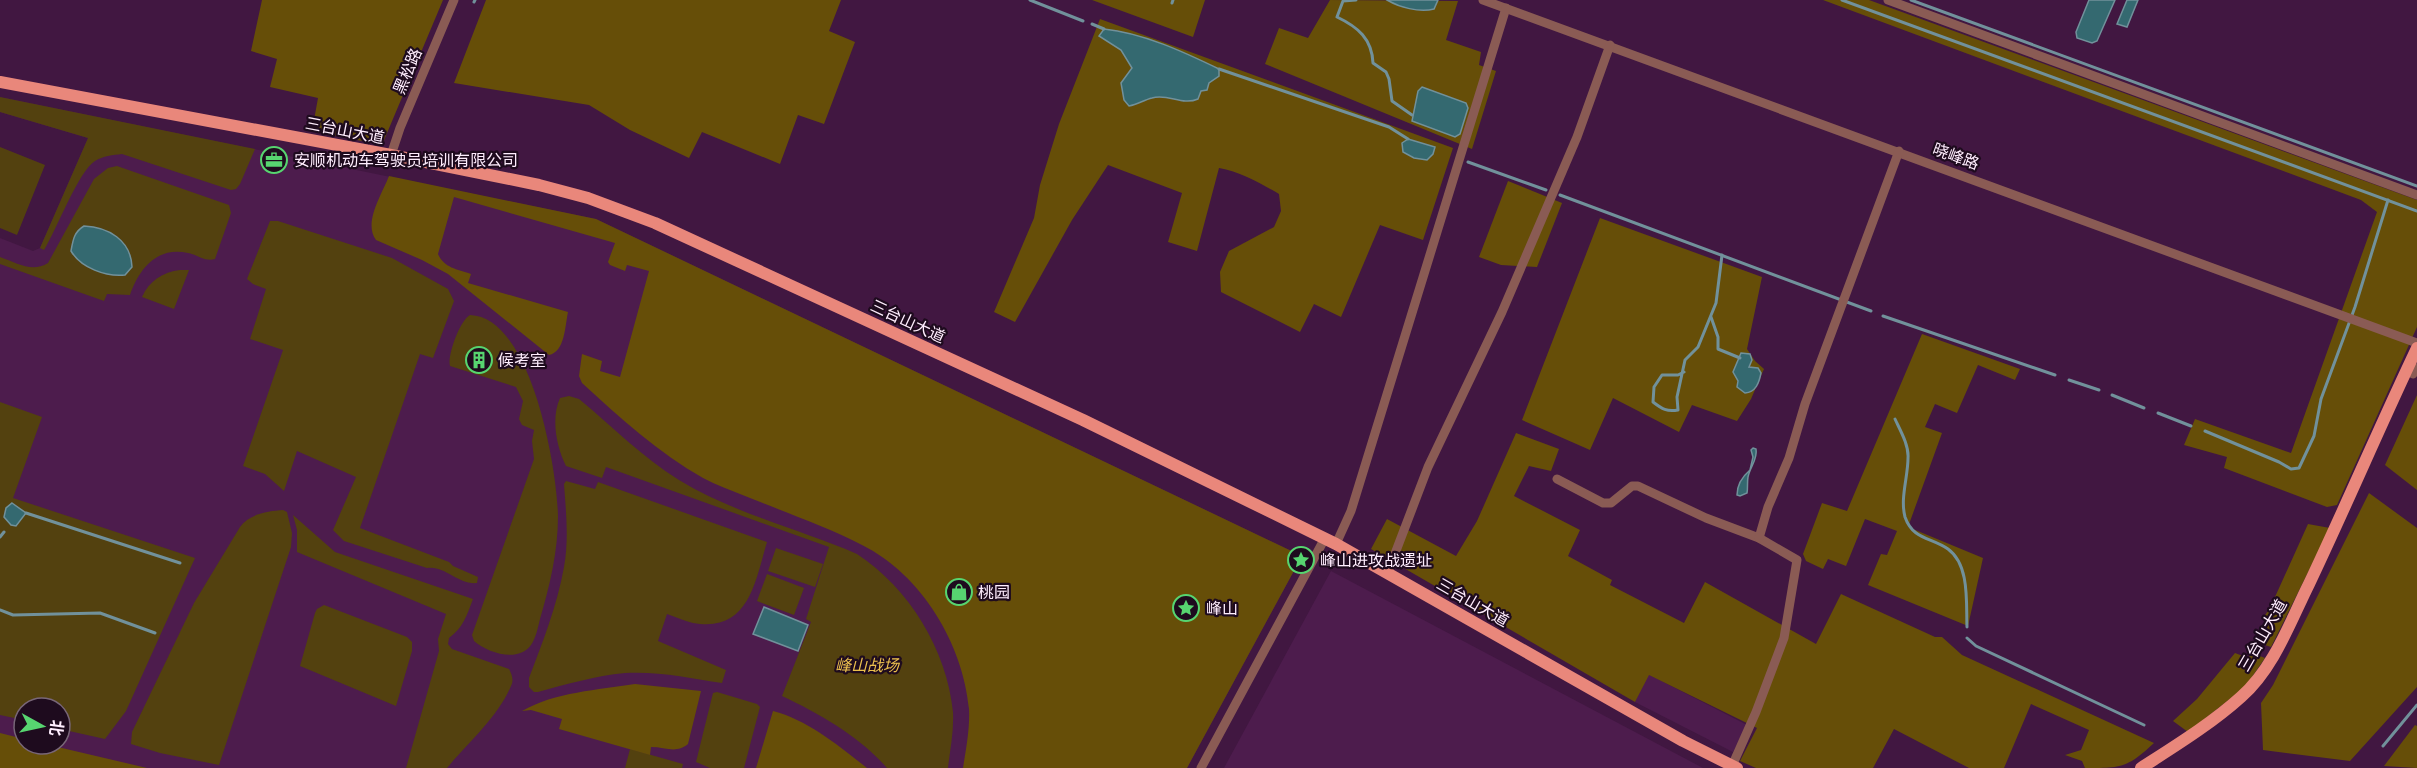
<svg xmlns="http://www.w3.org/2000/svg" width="2417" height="768" viewBox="0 0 2417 768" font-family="'Libre Baskerville','Noto Sans SC',serif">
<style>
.built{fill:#4d1c4d;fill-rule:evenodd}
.green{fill:#53410f}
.forest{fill:#664e08}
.water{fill:#346970;stroke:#71919b;stroke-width:1.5}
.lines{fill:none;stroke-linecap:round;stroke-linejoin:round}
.stream{stroke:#71919b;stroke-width:3}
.minor{stroke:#8a5b54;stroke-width:9}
.major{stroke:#e9877b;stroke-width:12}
.labels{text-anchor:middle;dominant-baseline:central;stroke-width:4.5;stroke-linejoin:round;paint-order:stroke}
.street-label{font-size:16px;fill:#ffeefe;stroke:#1e0b1e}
.poi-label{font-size:16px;fill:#ffeefe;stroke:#1e0b1e;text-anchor:start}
.park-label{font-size:16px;font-style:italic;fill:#ecc04e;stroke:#1e0b1e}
</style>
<rect width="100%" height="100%" fill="#411741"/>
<g class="built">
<path d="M0,97l596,122 706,337 -115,212h-1187v-530l33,13 7,-3 48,-110 -88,-26zM24,708h36v36h-36z"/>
<path d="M1331,571l372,197h-479z"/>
<path d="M1648,674l99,51 -14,27 -98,-50z"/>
</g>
<g class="green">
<path d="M0,97l255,52 -15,35 -4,5 -5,1 -109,-36c-9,1 -19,2 -27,7 -17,11 -38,68 -51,89l-4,-2 48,-110 -88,-26z"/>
<path d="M0,147l45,18 -28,70 -17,-7z"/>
<path d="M117,166l112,39 2,8 -16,46c-10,3 -17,-4 -27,-6 -31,-7 -49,16 -58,42l-23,-1 -3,7 -104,-37v-7c17,6 32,16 48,6l46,-84 14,-11z"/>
<path d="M270,221h8l114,37 56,31 6,12 -21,57 -13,-4 -60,174 89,34 4,4 25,11 -1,6c-19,2 -32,-18 -50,-15l-83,-27 -11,-11 23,-53 -59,-26 -13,40 -19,-17 -22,-8 40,-116 -33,-11 16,-50 -13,-5 -6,-5z"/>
<path d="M180,270h9l-15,39 -32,-12c7,-16 21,-25 38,-27z"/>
<path d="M470,315c62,2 87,154 88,201 0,35 -8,69 -18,103 -2,8 -4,19 -9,26 -13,18 -43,8 -57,-4l-2,-6 62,-176 -2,-18 2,-11 -12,-5 -3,-6 4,-18 -7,-14 -66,-21c-3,-10 10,-46 20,-51z"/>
<path d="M569,396l10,3c33,27 64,59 100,81 54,33 120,49 178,74 52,34 90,96 96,158 1,19 -3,38 -5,56h-61c-28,-32 -67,-54 -105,-72l29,-74 -5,-3 23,-72 -223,-80 -4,11 -36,-12c-10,-20 -15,-48 -6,-68z"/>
<path d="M0,402l42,15 -29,81 182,60 -69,153 -21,28 -45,-10v-21h-36v12l-24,-5z"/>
<path d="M566,481l29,8 3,-7 169,60c-12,40 -18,91 -74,81 -8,-2 -17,-6 -26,-9l-9,27 68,29 -4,13c-31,-5 -65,-12 -97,-10 -30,3 -58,11 -87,19h-4l-5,-5v-9c14,-37 28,-72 35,-111 5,-27 2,-56 0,-83z"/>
<path d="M283,510l4,2 5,21 -1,14 -72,218 -59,-12 -29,-9 1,-12 62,-129 46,-76c9,-13 28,-16 43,-17z"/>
<path d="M293,515l42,37 138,47c-6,16 -10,29 -24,39l-1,6 4,5 57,20c3,6 5,11 2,17 -13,31 -43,57 -64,82h-41l33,-117 -1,-12 8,-25 -149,-62v-22z"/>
<path d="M776,548l47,16 -8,23 -47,-16z"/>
<path d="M767,574l37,14 -10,27 -37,-14z"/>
<path d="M324,605l83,32 5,5v9l-16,55 -96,-40 15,-53 2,-4z"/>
<path d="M717,692l40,12 3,3 -16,61h-34l-14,-6 17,-69z"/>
<path d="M630,749l53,15 -1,4h-57z"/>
</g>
<g class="forest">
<path d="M262,0h181l-61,145 -70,-14 6,-33 -48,-11 7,-28 -26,-8z"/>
<path d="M486,0h355l-12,31 26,11 -31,82 -26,-9 -18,49 -78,-32 -13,26 -59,-28 -41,-25 -135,-22z"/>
<path d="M1092,0h113l-12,37z"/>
<path d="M1330,0l128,1 -12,39 35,12 -2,13 17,6 -24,78 -207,-85 14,-36 29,10z"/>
<path d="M1823,0h46l548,200v127l-80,178 -10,2 -103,-39 3,-11 -43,-12 11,-26 96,34 86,-241 -16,-12z"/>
<path d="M1100,19l353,129 -30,92 -43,-15 -39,92 -27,-13 -14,28 -79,-40 -1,-20 9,-21 45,-24 7,-16 -2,-17c-19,-11 -38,-22 -60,-26l-22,83 -29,-9 14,-49 -74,-28 -36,55 -57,102 -21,-10 40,-94 6,-33 19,-61z"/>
<path d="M389,176l207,43 706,337 -115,212h-224c3,-19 7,-40 6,-59 -6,-65 -47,-134 -107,-164 -37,-19 -78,-33 -117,-49 -14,-6 -29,-11 -42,-18 -44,-25 -84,-61 -121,-95l-3,-7 3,-22 20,7 -2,10 20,6 29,-106 -22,-6 -2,6 -15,-6 -2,-3 7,-19 -161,-46 -16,57c6,14 19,15 33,20l-3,9 100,29c-3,14 -3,40 -19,43l-101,-81 -26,-14 -46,-20c-13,-17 6,-46 13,-64z"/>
<path d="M1508,181l54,22 -25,64 -36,-2 -22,-8z"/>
<path d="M1600,218l162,59 -15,72 8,12 9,8 -13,30 -14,22 -45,-16 -13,27 -66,-34 -23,52 -68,-30z"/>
<path d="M1922,334l98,35 -5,11 -37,-15 -21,48 -22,-9 -10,23 17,6 -34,94 75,31 -15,68 -100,-41 13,-31 6,1 10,-24 -32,-12 -19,47 -18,-7 -5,10 -17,-8 -3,-7 19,-51 25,8z"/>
<path d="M2417,395v95l-32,-25z"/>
<path d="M1516,433l43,16 -8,22 -22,-5 -15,30 66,34 -12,26 44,24 -2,5 74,38 21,-41 111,62 25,-50 94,43h7l20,18 192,88c-27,25 -32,25 -69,25l-3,-7 -17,-6 16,-5 8,-20 -58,-26 -27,64h-35l-75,-39 -21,39h-117l-16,-7 17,-33 -108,-53 -14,27 -264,-153 16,-30 69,37 21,-35z"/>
<path d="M2369,493l48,35v159l-67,74 -87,-11 -2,-47 12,-18z"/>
<path d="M2308,524l22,4 -59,119 -12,-4 11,-22 -7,-3 7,-10z"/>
<path d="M2235,653l13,5 4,-5 13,5 -20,29 -57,45 -15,-11 24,-22z"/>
<path d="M635,684l66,7 -13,53c-12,10 -22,3 -37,3l-1,8 -91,-26 3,-10 -31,-9 -9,1c33,-19 76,-21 113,-27z"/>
<path d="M773,711c35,9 66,35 94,57h-111z"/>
<path d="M2415,725l2,1v42l-33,-2z"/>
<path d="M0,733l24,6v5h21l102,24h-147z"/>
</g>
<g class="water">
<path d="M1387,0h51l-4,9c-15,4 -35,-2 -47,-9z"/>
<path d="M2089,0h26l-18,41 -5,2 -15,-5 -1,-6z"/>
<path d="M2127,0h11l-11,27 -10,-3z"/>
<path d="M1104,29c39,4 80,23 115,40v7l-10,7 -2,7 -6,1 -3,8c-16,7 -30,-6 -46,-1 -8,2 -14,6 -23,8l-5,-6 -3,-17 11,-15 -11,-18 -22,-14z"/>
<path d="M1422,87l44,16 2,5 -8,26 -5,3 -43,-16 6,-30z"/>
<path d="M1408,139l27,8 -2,7 -6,6 -13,-2 -11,-6 -1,-9z"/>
<path d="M84,226c24,1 47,14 48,41l-7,8c-19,2 -44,-7 -54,-24 2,-11 3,-19 13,-25z"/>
<path d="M1741,353l9,1 2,6 -3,7 9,1 3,5c-2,10 -5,19 -16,20l-8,-6 1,-6 -5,-9z"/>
<path d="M1753,448l3,1c2,10 -6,18 -8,28 -1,5 0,11 -1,16l-7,3 -3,-1c0,-10 6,-19 13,-25l3,-13 -2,-7z"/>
<path d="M12,503l14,10 -10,13 -5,-1 -7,-8 2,-9z"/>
<path d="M764,607l44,18 -10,26 -45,-17z"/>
</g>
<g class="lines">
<g class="stream">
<path d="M1030,0l53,21"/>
<path d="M1356,0l-13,1 -6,16c21,10 35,22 36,46l13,9 3,7 3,22 20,14"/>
<path d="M1842,0l575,211"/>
<path d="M1911,0l506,186"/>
<path d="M474,2l1,-2"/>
<path d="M1172,3l1,-3"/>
<path d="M1092,24l12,5"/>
<path d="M1219,69l170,58 19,12"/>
<path d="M1468,162l78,28"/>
<path d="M1560,195l311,116"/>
<path d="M1883,316l172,59"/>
<path d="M1711,317l7,20v12l22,9"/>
<path d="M1684,372l-6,3h-16l-8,12 -1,15c9,7 14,10 25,8l-1,-13 8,-37 13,-13 18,-44 6,-48"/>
<path d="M2069,380l30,10"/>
<path d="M2112,395l32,13"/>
<path d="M2158,413l33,13"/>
<path d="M1895,419c5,11 14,26 13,39 0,19 -8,40 -3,59 8,23 26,20 43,32 22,16 18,54 19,78"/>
<path d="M2205,431l74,31 12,7 8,-1 15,-32 7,-37 34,-92 33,-107"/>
<path d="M26,513l154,50"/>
<path d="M0,537l4,-5"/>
<path d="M0,610l13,5 87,-2 55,20"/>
<path d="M1967,638l9,8 168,79"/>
<path d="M2383,746l34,-41"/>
</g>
<g class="minor">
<path d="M1483,0l934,343"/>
<path d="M1888,0l529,195"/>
<path d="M391,155l9,-27 54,-128"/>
<path d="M2413,374l4,-6"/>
<path d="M1557,479l46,24h8l21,-17h6l68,32 53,20 38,22 -13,78 -28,74 -24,54"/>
<path d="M1759,538l9,-31 21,-49 16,-54 94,-253"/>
<path d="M1336,544l15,-33 155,-503"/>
<path d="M1388,572l40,-105 74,-155 75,-175 33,-92"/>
<path d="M1201,768l124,-230"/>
</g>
<g class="major">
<path d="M0,82l391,73 148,30 49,13 67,25 428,197 253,124 347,197 54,27"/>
<path d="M2141,768c34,-22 70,-44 100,-71 33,-29 49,-75 68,-113 37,-78 71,-158 108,-236"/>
</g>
</g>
<defs>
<symbol id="office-ring" viewBox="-11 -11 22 22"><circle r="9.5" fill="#1e0b1e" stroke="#57d570" stroke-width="1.5"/><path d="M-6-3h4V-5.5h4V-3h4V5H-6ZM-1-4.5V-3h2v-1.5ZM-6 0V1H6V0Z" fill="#57d570"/></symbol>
<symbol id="building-ring" viewBox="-11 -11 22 22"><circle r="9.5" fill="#1e0b1e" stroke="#57d570" stroke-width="1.5"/><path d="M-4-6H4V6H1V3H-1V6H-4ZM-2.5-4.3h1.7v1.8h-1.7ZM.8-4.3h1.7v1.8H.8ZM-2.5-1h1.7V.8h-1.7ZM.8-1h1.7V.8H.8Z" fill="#57d570"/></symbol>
<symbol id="sight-ring" viewBox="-11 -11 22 22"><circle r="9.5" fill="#1e0b1e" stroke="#57d570" stroke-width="1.5"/><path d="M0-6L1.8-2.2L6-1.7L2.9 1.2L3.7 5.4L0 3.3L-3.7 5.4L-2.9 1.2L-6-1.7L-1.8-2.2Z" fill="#57d570"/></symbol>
<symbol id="shop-ring" viewBox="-11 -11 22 22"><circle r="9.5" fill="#1e0b1e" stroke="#57d570" stroke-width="1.5"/><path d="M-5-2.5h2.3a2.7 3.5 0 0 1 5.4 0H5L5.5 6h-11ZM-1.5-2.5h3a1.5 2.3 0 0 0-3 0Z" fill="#57d570"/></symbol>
</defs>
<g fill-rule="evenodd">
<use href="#office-ring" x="259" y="145" width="30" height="30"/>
<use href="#building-ring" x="464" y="345" width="30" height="30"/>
<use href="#sight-ring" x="1286" y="545" width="30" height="30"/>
<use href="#shop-ring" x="944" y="577" width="30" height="30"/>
<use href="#sight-ring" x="1171" y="593" width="30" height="30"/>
</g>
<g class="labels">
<g class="street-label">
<text transform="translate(407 71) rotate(-67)">黑松路</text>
<text transform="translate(345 130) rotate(11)">三台山大道</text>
<text transform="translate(1956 156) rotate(20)">晓峰路</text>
<text transform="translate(908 321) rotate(25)">三台山大道</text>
<text transform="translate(1473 602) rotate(30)">三台山大道</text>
<text transform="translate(2262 635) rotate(-60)">三台山大道</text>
</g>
<g class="poi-label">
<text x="294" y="160">安顺机动车驾驶员培训有限公司</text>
<text x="498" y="360">候考室</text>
<text x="1320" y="560">峰山进攻战遗址</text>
<text x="978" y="592">桃园</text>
<text x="1206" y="608">峰山</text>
</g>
<g class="park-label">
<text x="867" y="665">峰山战场</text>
</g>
</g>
<g transform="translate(42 726) rotate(98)"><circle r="28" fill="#1e0b1e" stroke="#786678" stroke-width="1.5"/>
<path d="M0-4.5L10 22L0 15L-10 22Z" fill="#57d570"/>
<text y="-9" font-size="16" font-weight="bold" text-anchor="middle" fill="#ffeefe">北</text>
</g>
</svg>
